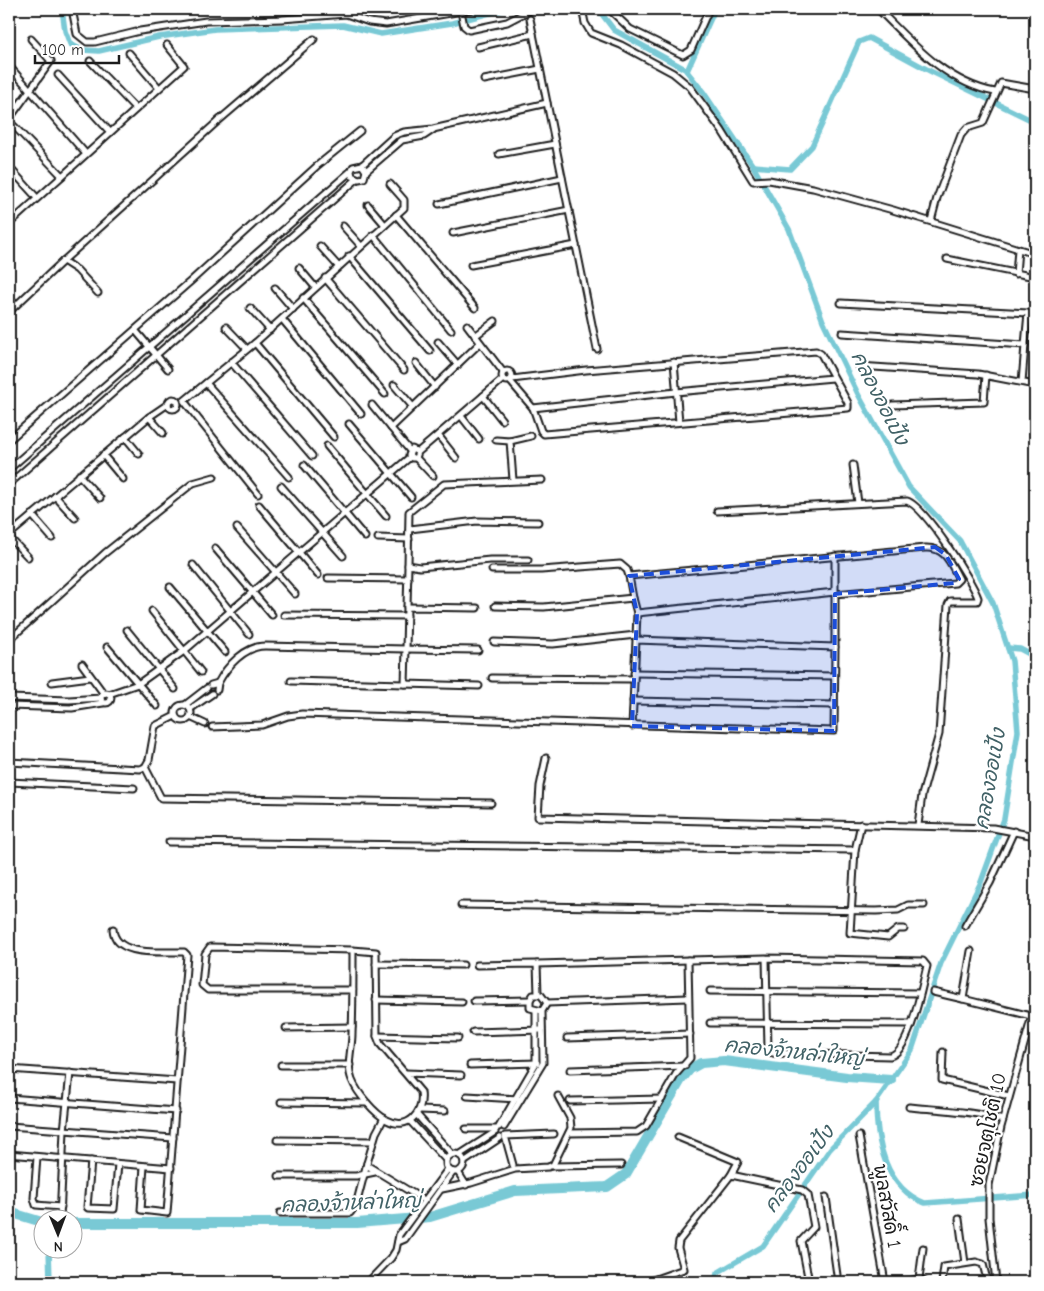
<svg xmlns="http://www.w3.org/2000/svg" width="1044" height="1291" viewBox="0 0 1044 1291" font-family="'Comic Neue','Playpen Sans Thai',sans-serif">
<style>
.lines{fill:none;stroke-linecap:round;stroke-linejoin:round}
.canal{stroke:#79c9d5;stroke-width:5.5}
.river{stroke:#79c9d5;stroke-width:10}
.street-casing{stroke:#1c1c1c;stroke-width:9}
.street{stroke:#fff;stroke-width:5}
.marked{fill:#1d4ed8;fill-opacity:0.2;stroke:#1d4ed8;stroke-width:4;stroke-dasharray:10 6;stroke-linejoin:round}
.labels{text-anchor:middle;dominant-baseline:central;stroke-width:4.5;stroke-linejoin:round;paint-order:stroke}
.street-label{font-size:19px;fill:#1c1c1c;stroke:#fff}
.water-label{font-size:20px;font-style:italic;fill:#416166;stroke:#fff}
</style>
<rect width="100%" height="100%" fill="#fff"/>
<filter id="ink" filterUnits="userSpaceOnUse"><feTurbulence type="fractalNoise" baseFrequency=".02" numOctaves="2"/><feDisplacementMap in="SourceGraphic" scale="10" xChannelSelector="R" yChannelSelector="G"/><feConvolveMatrix kernelMatrix="1 2 1 2 8 2 1 2 1" color-interpolation-filters="sRGB"/></filter>
<g filter="url(#ink)">
<g class="lines">
<g class="canal">
<path d="M62,9l3,22 5,13 12,6 17,1 60,-14 56,-8 128,-4 38,9 71,-11 53,-14"/>
<path d="M598,9l16,21 71,39 19,24 49,73 36,63 34,92 35,73 51,93 51,54 33,62 19,58 6,70 -14,88 -23,63 -40,81 -29,87 -36,52 -46,47 -67,97 -46,27 -2,9"/>
<path d="M687,71l28,-62"/>
<path d="M753,166l37,3 22,-23 47,-104 10,-4 61,33 105,51"/>
<path d="M1008,648l12,1 15,8"/>
<path d="M876,1102c0,39 9,86 49,101l110,-8"/>
<path d="M49,1248l1,34"/>
</g>
<g class="river">
<path d="M9,1212l33,10"/>
<path d="M72,1223h285l73,-6 85,-26 92,-4 19,-13 55,-94 9,-11 11,-6 23,-2 123,16 44,3"/>
</g>
<defs>
<g id="street">
<path d="M72,9l5,25 10,8h8l45,-11 66,-10 76,-2 64,-5 23,8 17,2 88,-15"/>
<path d="M582,9l3,14 6,10 30,12 52,28 17,14 32,44 31,50 16,-1 44,8 80,22 142,44"/>
<path d="M609,9l21,20 53,26 8,-5 18,-41"/>
<path d="M878,9c33,33 68,74 117,83"/>
<path d="M461,11l3,15 5,4 38,-8 25,-13"/>
<path d="M530,19l67,330"/>
<path d="M478,47l55,-13"/>
<path d="M129,53l30,35"/>
<path d="M90,61l46,48"/>
<path d="M9,66l77,88"/>
<path d="M58,75l52,57"/>
<path d="M484,80l56,-11"/>
<path d="M9,113l3,2 39,-54 -20,-22"/>
<path d="M14,126l48,50"/>
<path d="M499,154l56,-10"/>
<path d="M362,165l32,-29 10,-4 29,-3 114,-26"/>
<path d="M9,167l28,31"/>
<path d="M366,171l36,-31 22,-4 9,-6"/>
<path d="M439,204l123,-26"/>
<path d="M368,205l17,20"/>
<path d="M396,215l79,93"/>
<path d="M931,221l6,-23 24,-63 6,-7 16,-5 18,-40 34,6"/>
<path d="M9,224l175,-158 -17,-21"/>
<path d="M343,226l18,20"/>
<path d="M453,233l116,-23"/>
<path d="M373,235l78,95"/>
<path d="M320,246l18,20"/>
<path d="M349,256l81,95"/>
<path d="M947,259l88,18"/>
<path d="M63,261l154,-139 97,-83"/>
<path d="M471,265l105,-20"/>
<path d="M299,268l16,19"/>
<path d="M1016,274l2,-25"/>
<path d="M325,278l79,92"/>
<path d="M275,288l18,21"/>
<path d="M303,298l82,96"/>
<path d="M841,303l187,10 -3,32"/>
<path d="M250,308l20,22"/>
<path d="M9,312l54,-51 14,9 21,23"/>
<path d="M282,319l79,95"/>
<path d="M467,325l36,47"/>
<path d="M226,327l21,22"/>
<path d="M135,330l33,39"/>
<path d="M842,333l183,12 -3,37"/>
<path d="M475,336l20,-15"/>
<path d="M438,342l20,23"/>
<path d="M255,343l79,94"/>
<path d="M231,362l81,94"/>
<path d="M674,362l5,60"/>
<path d="M416,363l19,24"/>
<path d="M859,366l119,8 57,11"/>
<circle cx="507" cy="376" r="5"/>
<path d="M510,381l23,27 8,23 3,3 304,-26v-5l-27,-49 -5,-3 -230,19 -74,9"/>
<path d="M206,383l83,94"/>
<path d="M394,385l19,22"/>
<path d="M483,396l19,24"/>
<circle cx="173" cy="404" r="5"/>
<path d="M372,405l38,46"/>
<path d="M892,405l92,-3 2,-27"/>
<path d="M533,408l143,-16 157,-14"/>
<path d="M461,416l18,23"/>
<path d="M149,417l14,16"/>
<path d="M349,424l62,73"/>
<path d="M391,428l89,-85"/>
<path d="M438,435l18,23"/>
<path d="M125,437l14,17"/>
<path d="M9,440l183,-160 126,-115 42,-34"/>
<path d="M496,440l14,1"/>
<path d="M327,446l59,70"/>
<path d="M418,452l-6,-3 -3,6 3,3h4l2,-6 85,-73"/>
<path d="M103,455l20,24"/>
<path d="M416,458l17,18"/>
<path d="M304,465l61,72"/>
<path d="M853,465l5,38"/>
<path d="M9,469l342,-298 2,-4 9,-2 4,6 -2,7 -5,1 -7,-3 -1,-5"/>
<path d="M79,475l21,23"/>
<path d="M513,480l-3,-39 21,-5"/>
<path d="M9,484l348,-305"/>
<path d="M281,486l62,70"/>
<path d="M258,494l-74,-93 71,-58 149,-135v-8l-14,-16"/>
<path d="M55,496l20,22"/>
<path d="M259,505l59,70"/>
<path d="M717,511l190,-10c17,5 65,79 71,97l-1,3h-27l-2,4 -9,129 -17,61 -4,30"/>
<path d="M32,515l20,23"/>
<path d="M237,528l58,66"/>
<path d="M410,529l67,-8 61,1"/>
<path d="M9,535l140,-118 19,-13"/>
<path d="M9,537l19,20"/>
<path d="M378,538l31,1"/>
<path d="M215,548l57,67"/>
<path d="M193,565l56,69"/>
<path d="M408,565l1,-53 35,-28 98,-4"/>
<path d="M492,570h49l79,-6 7,6 2,6"/>
<path d="M328,578l80,1"/>
<path d="M170,587l55,65"/>
<path d="M633,598l4,15 -1,24"/>
<path d="M495,606l49,1 89,-9 -4,-22 296,-28c21,-1 25,15 34,31l-4,4 -120,11"/>
<path d="M407,607l1,-42 12,2 70,-7h38"/>
<path d="M477,608l-70,-1 -1,42 72,1"/>
<path d="M152,611l49,61"/>
<path d="M637,613l198,-21"/>
<path d="M284,615l123,1"/>
<path d="M127,630l48,59"/>
<path d="M9,640l96,-87 88,-70 21,-6"/>
<path d="M494,642l59,2 83,-9"/>
<path d="M107,647l50,59"/>
<path d="M835,647v-91"/>
<path d="M82,664l22,30"/>
<path d="M634,673l200,3"/>
<path d="M492,678l141,1"/>
<path d="M291,681l188,5"/>
<path d="M52,682l38,-5"/>
<path d="M218,683c9,-17 27,-37 47,-37l141,3 -1,35"/>
<path d="M211,685l7,-2 -1,7"/>
<circle cx="106" cy="698" r="5"/>
<path d="M109,694l29,-10 46,-33 226,-194"/>
<path d="M9,698l60,2 32,-2"/>
<path d="M633,701l201,4"/>
<circle cx="183" cy="713" r="8"/>
<path d="M185,705l22,-17"/>
<path d="M9,706l63,2 31,-5"/>
<path d="M190,709l22,-15"/>
<path d="M190,717l15,7"/>
<path d="M212,727l50,-2 26,-9 14,-2 532,17 1,-84 -199,-7 -4,86"/>
<path d="M546,758l-6,28 -2,31 455,11 42,8"/>
<path d="M9,762l131,7 5,-2 4,-7 6,-34 20,-10"/>
<path d="M145,767l16,31 330,5"/>
<path d="M9,782l125,6"/>
<path d="M861,824l-6,26 -5,83 38,4 10,-8h6"/>
<path d="M169,842l686,8"/>
<path d="M461,905l415,6 22,-1 10,-5h16"/>
<path d="M965,926l25,-43 24,-52"/>
<path d="M113,929c2,29 49,22 71,23l3,3 -20,258 -26,-3 3,-44"/>
<path d="M353,950l23,2 1,84 3,8 41,48c3,21 -13,39 -34,28 -12,-6 -30,-27 -35,-40 -6,-14 0,-31 0,-46 1,-28 1,-56 1,-84l-143,-3 -5,7 -3,31 6,5h145"/>
<path d="M971,951l-8,48 72,18"/>
<path d="M376,964l87,1"/>
<path d="M537,964l229,-6 157,3 4,5c-5,19 -17,86 -37,90l-118,-3 -4,-4 -2,-91"/>
<path d="M477,965l60,-1 1,30"/>
<path d="M710,991l210,2"/>
<path d="M933,992l30,7"/>
<path d="M376,1000l86,2"/>
<path d="M474,1001l56,-1"/>
<path d="M547,1003l141,-5"/>
<path d="M710,1023l201,1"/>
<path d="M286,1028l66,-1"/>
<path d="M473,1032l67,-2"/>
<path d="M377,1036l81,2"/>
<path d="M567,1038l123,-4"/>
<path d="M943,1052l-1,28 67,16"/>
<path d="M281,1065h69"/>
<path d="M470,1065l67,-2"/>
<path d="M9,1069l168,12"/>
<path d="M570,1070l115,-4"/>
<path d="M406,1073l55,2"/>
<path d="M467,1096l51,3"/>
<path d="M9,1098l167,13"/>
<path d="M570,1101l92,-2"/>
<path d="M281,1102l86,1"/>
<path d="M909,1107c32,3 64,4 94,13"/>
<path d="M420,1110l25,1"/>
<path d="M417,1115l35,39"/>
<path d="M384,1118l-8,15 -9,30 1,3 56,34"/>
<path d="M410,1121l36,39"/>
<path d="M9,1126l164,12"/>
<path d="M499,1127l37,-64v-52"/>
<path d="M504,1127l39,-64 -1,-52 5,-8 -6,-8h-8l-3,5v8l12,3"/>
<path d="M466,1129h30"/>
<path d="M569,1133l68,-1 9,-6 30,-52 14,-16 -2,-98"/>
<path d="M859,1136l26,146"/>
<path d="M678,1137l60,25 -7,13"/>
<path d="M277,1140l96,1"/>
<circle cx="455" cy="1163" r="9"/>
<path d="M9,1154l162,14"/>
<path d="M459,1155l36,-23"/>
<path d="M37,1157l-3,41 2,7 25,2"/>
<path d="M91,1161l-4,46 1,1 26,1 4,-45"/>
<path d="M464,1162l36,-24"/>
<path d="M513,1165l-8,-29 49,-2"/>
<path d="M552,1166l69,-1"/>
<path d="M458,1172l8,13"/>
<path d="M279,1176h77l19,-4"/>
<path d="M442,1189l29,-6 44,-14 33,-2 5,-2 18,-37 -1,-10 -12,-22"/>
<path d="M826,1197l12,85"/>
<path d="M280,1213h70l6,-8 11,-42"/>
<path d="M60,1218l4,-87 6,-58"/>
<path d="M959,1219l6,44"/>
<path d="M398,1242l7,-3 48,-67"/>
<path d="M919,1279l4,-31"/>
<path d="M368,1282l23,-24 5,-8 3,-15 49,-66"/>
<path d="M647,1282l37,-13 -6,-21 1,-7 52,-66 71,15 6,5 6,32 -13,14 8,41"/>
<path d="M903,1282l16,-3 6,3"/>
<path d="M942,1282l2,-15 32,-5 7,2 4,16"/>
<path d="M975,1282l21,-3"/>
<path d="M996,1282l-7,-64v-33l12,-58 31,-111"/>
</g>
</defs>
<use href="#street" class="street-casing"/>
<use href="#street" class="street"/>
</g>
</g>
<path class="marked" d="M935,547l11,8 13,24 -4,4 -120,11 -1,137 -202,-5 5,-113 -8,-37z"/>
<g class="labels">
<g class="street-label">
<text transform="translate(988 1130) rotate(-78)">ซอยจตุโชติ 10</text>
<text transform="translate(887 1206) rotate(80)">พูลสวัสดิ์ 1</text>
</g>
<g class="water-label">
<text transform="translate(880 398) rotate(63)">คลองออเป้ง</text>
<text transform="translate(990 779) rotate(-80)">คลองออเป้ง</text>
<text transform="translate(794 1052) rotate(6)">คลองจ้าหล่าใหญ่</text>
<text transform="translate(799 1169) rotate(-53)">คลองออเป้ง</text>
<text transform="translate(351 1203) rotate(-2)">คลองจ้าหล่าใหญ่</text>
</g>
</g>
<rect width="1044" height="1291" fill="none" stroke="#fff" stroke-width="30"/>
<rect x="15" y="15" width="1014" height="1261" fill="none" stroke="#1c1c1c" stroke-width="2" filter="url(#ink)"/>
<g transform="translate(58 1234) rotate(179)"><circle r="24" fill="#ffffff" stroke="#a4a4a4"/>
<path d="M0-4L9 19L0 12L-9 19Z" fill="#1c1c1c"/>
<text y="-8" font-size="14" font-weight="bold" text-anchor="middle" fill="#1c1c1c">N</text>
</g>
<path d="M35 55v8h84v-8" fill="none" stroke="#1c1c1c" stroke-width="2.5"/>
<text x="42" y="55" font-size="15" fill="#1c1c1c" stroke="#ffffff" stroke-width="4" paint-order="stroke">100 m</text>
</svg>
